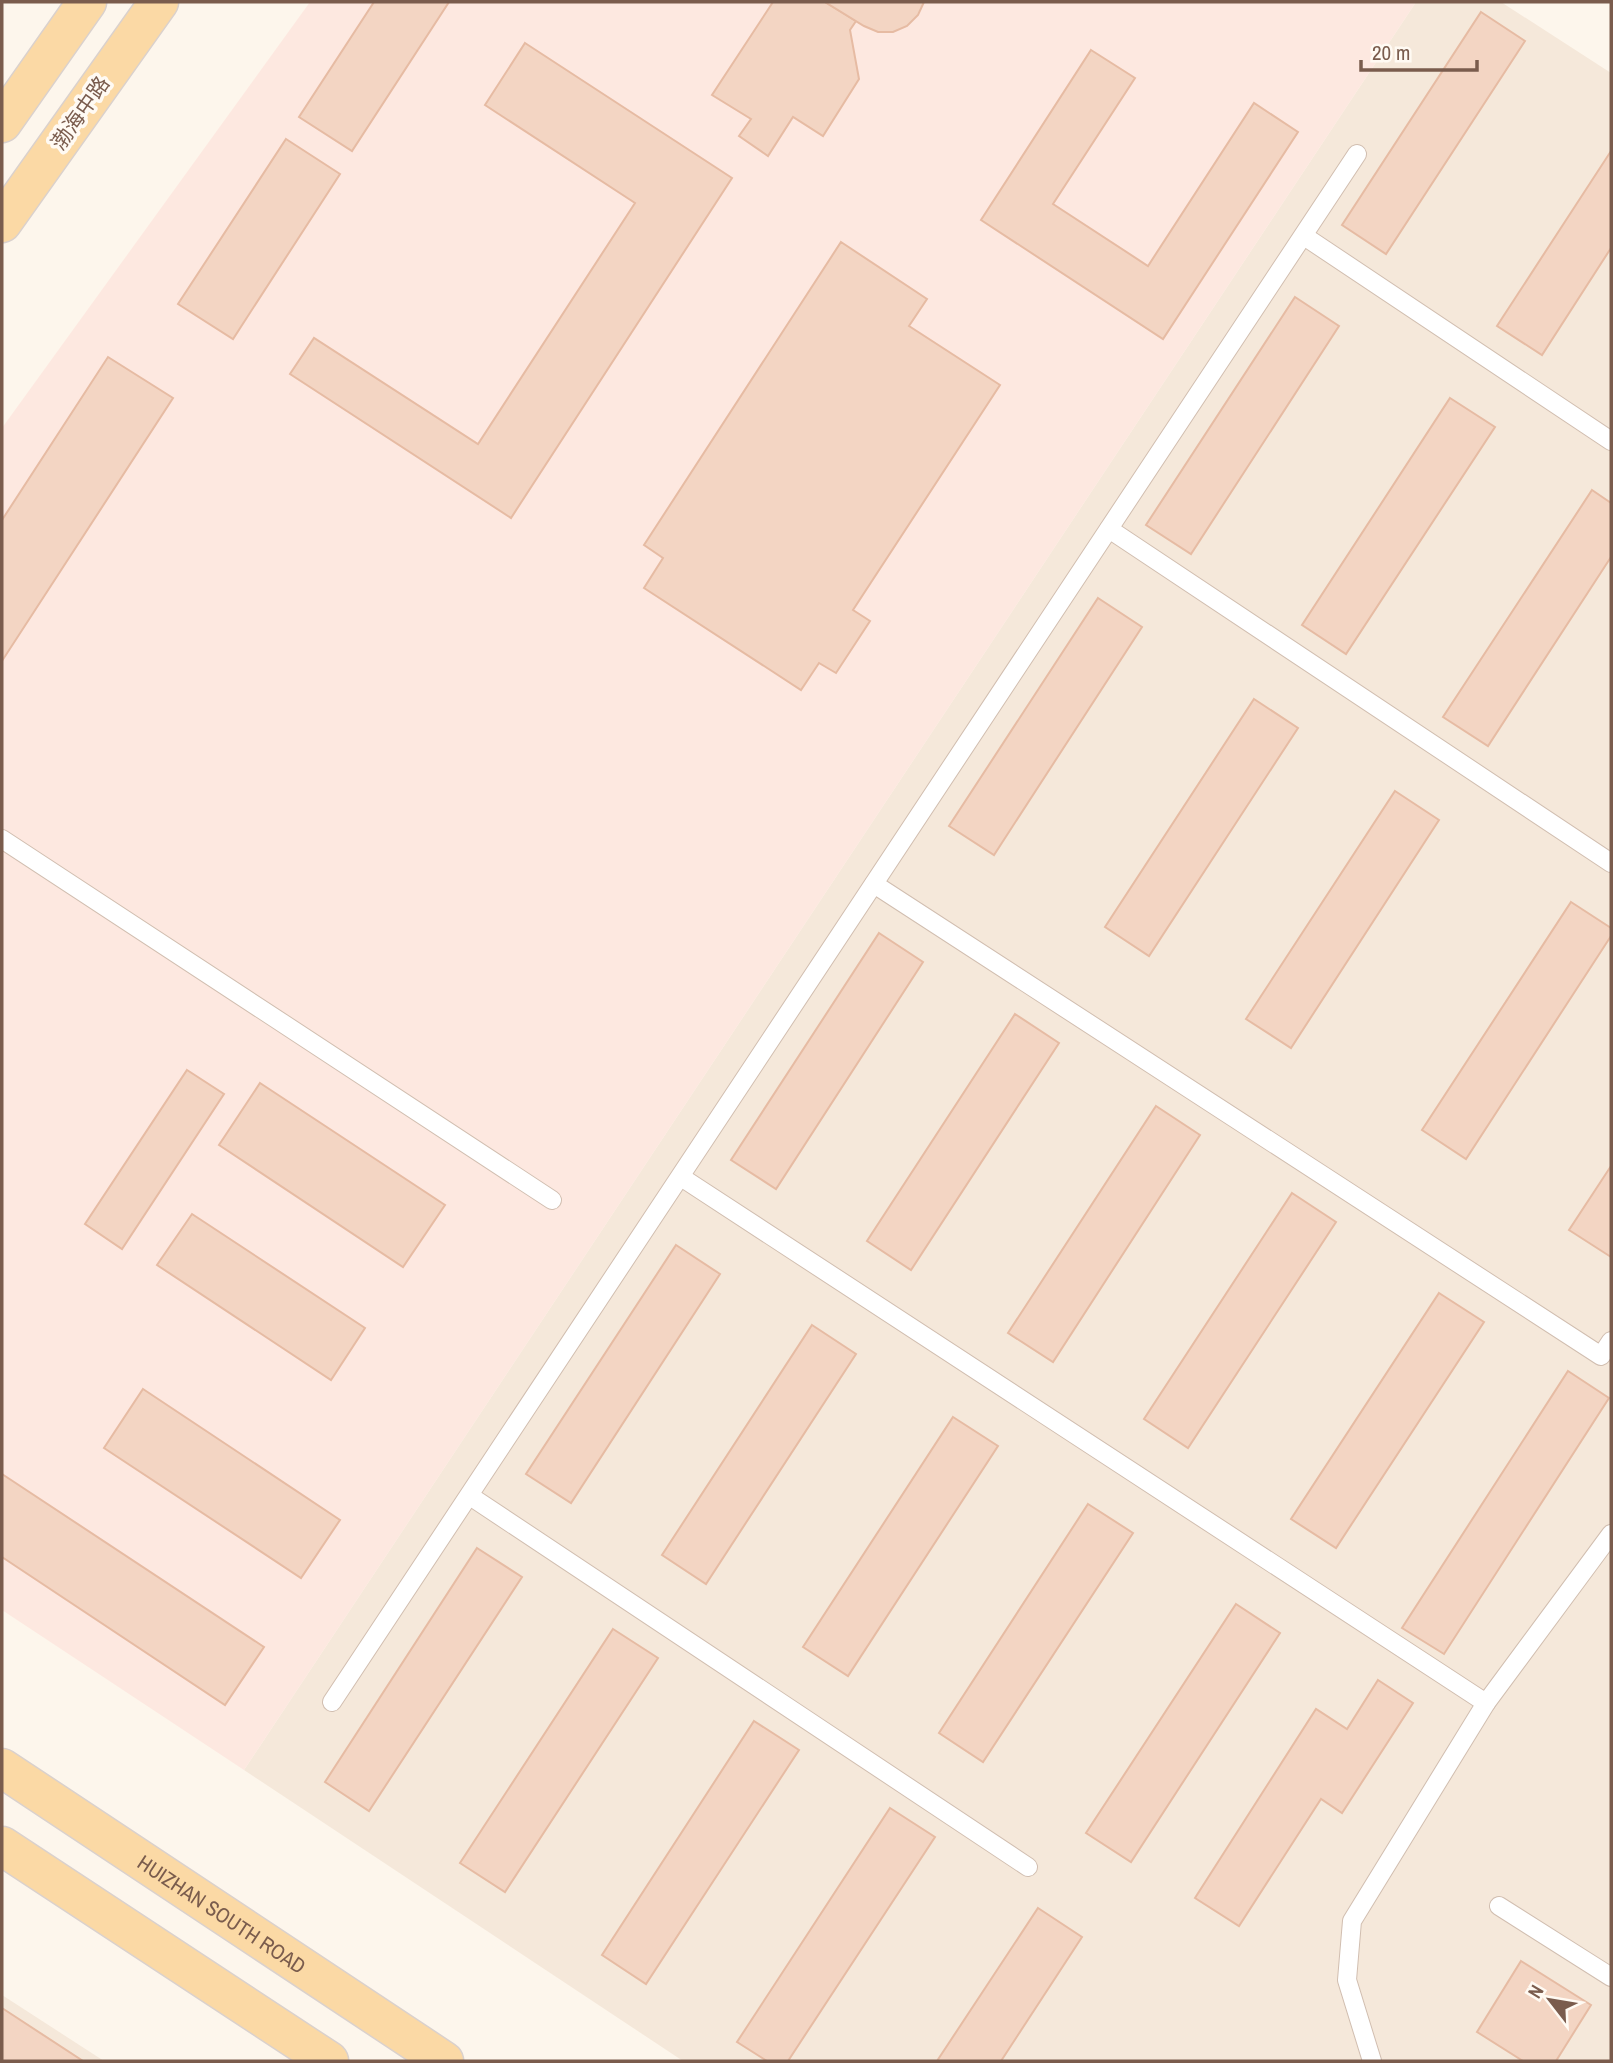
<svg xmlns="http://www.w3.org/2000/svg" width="1613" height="2063" viewBox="0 0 1613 2063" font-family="'Archivo Narrow','Noto Sans SC',sans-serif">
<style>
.residential{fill:#f5e8da}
.commercial{fill:#fde8e0}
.building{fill:#f3d5c3;stroke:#e6bba3;stroke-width:2}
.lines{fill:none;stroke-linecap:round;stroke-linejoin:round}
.service-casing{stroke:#d1beb0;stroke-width:20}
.primary-casing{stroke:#dad1cd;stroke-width:41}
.service{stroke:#fff;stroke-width:18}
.primary{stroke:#fbd9a5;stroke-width:38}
.labels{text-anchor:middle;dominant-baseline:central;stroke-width:7;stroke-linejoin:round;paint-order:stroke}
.street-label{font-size:21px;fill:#7a5c4d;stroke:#fffaf3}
</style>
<rect width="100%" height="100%" fill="#fdf6ec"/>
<g class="residential">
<path d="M1416,2h85l110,71v1988h-928l-439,-291z"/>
<path d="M2,1995l102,66h-102z"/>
</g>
<path class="commercial" d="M310,2h1106l-1172,1768 -242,-160v-1182z"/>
<g class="building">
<path d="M374,2h75l-97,149 -53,-34z"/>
<path d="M773,2h52l31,19 -6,9 9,49 -36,57 -30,-19 -25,39 -29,-20 12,-17 -39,-24z"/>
<path d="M825,2h99l-6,13 -11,11 -14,6h-15l-14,-6z"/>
<path d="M1481,12l44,29 -139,213 -44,-29z"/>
<path d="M525,43l207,135 -221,340 -221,-144 24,-36 164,106 157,-241 -150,-98z"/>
<path d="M1091,50l44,28 -82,126 95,62 106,-163 44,29 -135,207 -182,-119z"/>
<path d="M286,139l54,35 -107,165 -55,-35z"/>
<path d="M1611,151v97l-69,107 -45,-29z"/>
<path d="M841,242l86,57 -18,27 91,59 -147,225 17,11 -34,52 -17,-10 -18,27 -157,-102 19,-30 -19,-13z"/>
<path d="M1295,297l44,29 -148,228 -45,-29z"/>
<path d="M108,357l65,41 -171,263v-141z"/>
<path d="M1450,398l45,29 -149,227 -44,-29z"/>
<path d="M1592,490l19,13v54l-123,189 -45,-29z"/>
<path d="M1098,598l44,29 -148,228 -45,-29z"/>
<path d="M1254,699l44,29 -149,228 -44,-29z"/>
<path d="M1395,791l44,29 -148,228 -45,-29z"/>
<path d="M1571,902l40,26v8l-145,223 -44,-29z"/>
<path d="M879,933l44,29 -147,227 -45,-29z"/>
<path d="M1015,1014l44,29 -148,227 -44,-29z"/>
<path d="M187,1070l37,24 -102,155 -37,-25z"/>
<path d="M260,1083l185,122 -42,62 -184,-122z"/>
<path d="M1156,1106l44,29 -147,227 -45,-29z"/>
<path d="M1611,1166v91l-42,-27z"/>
<path d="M1292,1193l44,29 -148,226 -44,-29z"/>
<path d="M192,1214l173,114 -34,52 -174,-115z"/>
<path d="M676,1245l44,29 -149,229 -45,-29z"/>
<path d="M1439,1293l45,29 -148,226 -45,-29z"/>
<path d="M812,1325l44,29 -150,230 -44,-29z"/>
<path d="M1568,1371l41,27 -165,256 -42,-26z"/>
<path d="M143,1389l197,131 -39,58 -197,-130z"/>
<path d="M953,1417l45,29 -150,230 -45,-29z"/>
<path d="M2,1474l262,173 -39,58 -223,-148z"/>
<path d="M1088,1504l45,29 -150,229 -44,-29z"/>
<path d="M477,1548l45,29 -153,234 -44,-29z"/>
<path d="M1236,1604l44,29 -149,229 -45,-29z"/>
<path d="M613,1629l45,29 -153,234 -45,-29z"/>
<path d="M1378,1680l35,23 -71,110 -21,-14 -82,127 -44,-28 121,-189 31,20z"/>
<path d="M754,1721l45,29 -153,234 -44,-29z"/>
<path d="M890,1808l45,29 -147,224h-21l-30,-19z"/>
<path d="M1038,1908l44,29 -81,124h-64z"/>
<path d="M1521,1961l70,44 -35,56h-33l-46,-29z"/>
<path d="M2,2008l81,53h-81z"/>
</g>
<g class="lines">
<defs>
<g id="service">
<path d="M1304,236l307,205"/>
<path d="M1109,529l502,334"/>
<path d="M2,839l550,361"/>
<path d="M874,884l727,472 10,-15"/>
<path d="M681,1177l805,526 125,-169"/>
<path d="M470,1496l558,371"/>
<path d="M332,1702l1025,-1548"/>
<path d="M1499,1906l112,71"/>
<path d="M1372,2061l-25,-81 5,-59 134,-218"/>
</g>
<g id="primary">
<path d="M2,123l85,-121"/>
<path d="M2,223l157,-221"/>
<path id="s1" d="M2,1768l442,293"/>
<path d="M2,1846l327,215"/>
</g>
</defs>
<use href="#service" class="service-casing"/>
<use href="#primary" class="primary-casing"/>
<use href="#service" class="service"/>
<use href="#primary" class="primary"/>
</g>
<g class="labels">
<g class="street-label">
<text transform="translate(80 113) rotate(-55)">渤海中路</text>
<text stroke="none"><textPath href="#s1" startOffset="264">HUIZHAN SOUTH ROAD</textPath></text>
</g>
</g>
<rect width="1613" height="2063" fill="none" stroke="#7a5c4d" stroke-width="7"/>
<g transform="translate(1550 2000) rotate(301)" stroke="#fffaf3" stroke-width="5" paint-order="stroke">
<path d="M0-5L12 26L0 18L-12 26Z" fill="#7a5c4d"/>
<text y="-10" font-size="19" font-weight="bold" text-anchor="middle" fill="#7a5c4d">N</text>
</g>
<path d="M1361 60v10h116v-10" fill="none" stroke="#7a5c4d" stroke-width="3.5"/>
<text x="1372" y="60" font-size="21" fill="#7a5c4d" stroke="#fffaf3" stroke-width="5" paint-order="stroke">20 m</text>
</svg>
